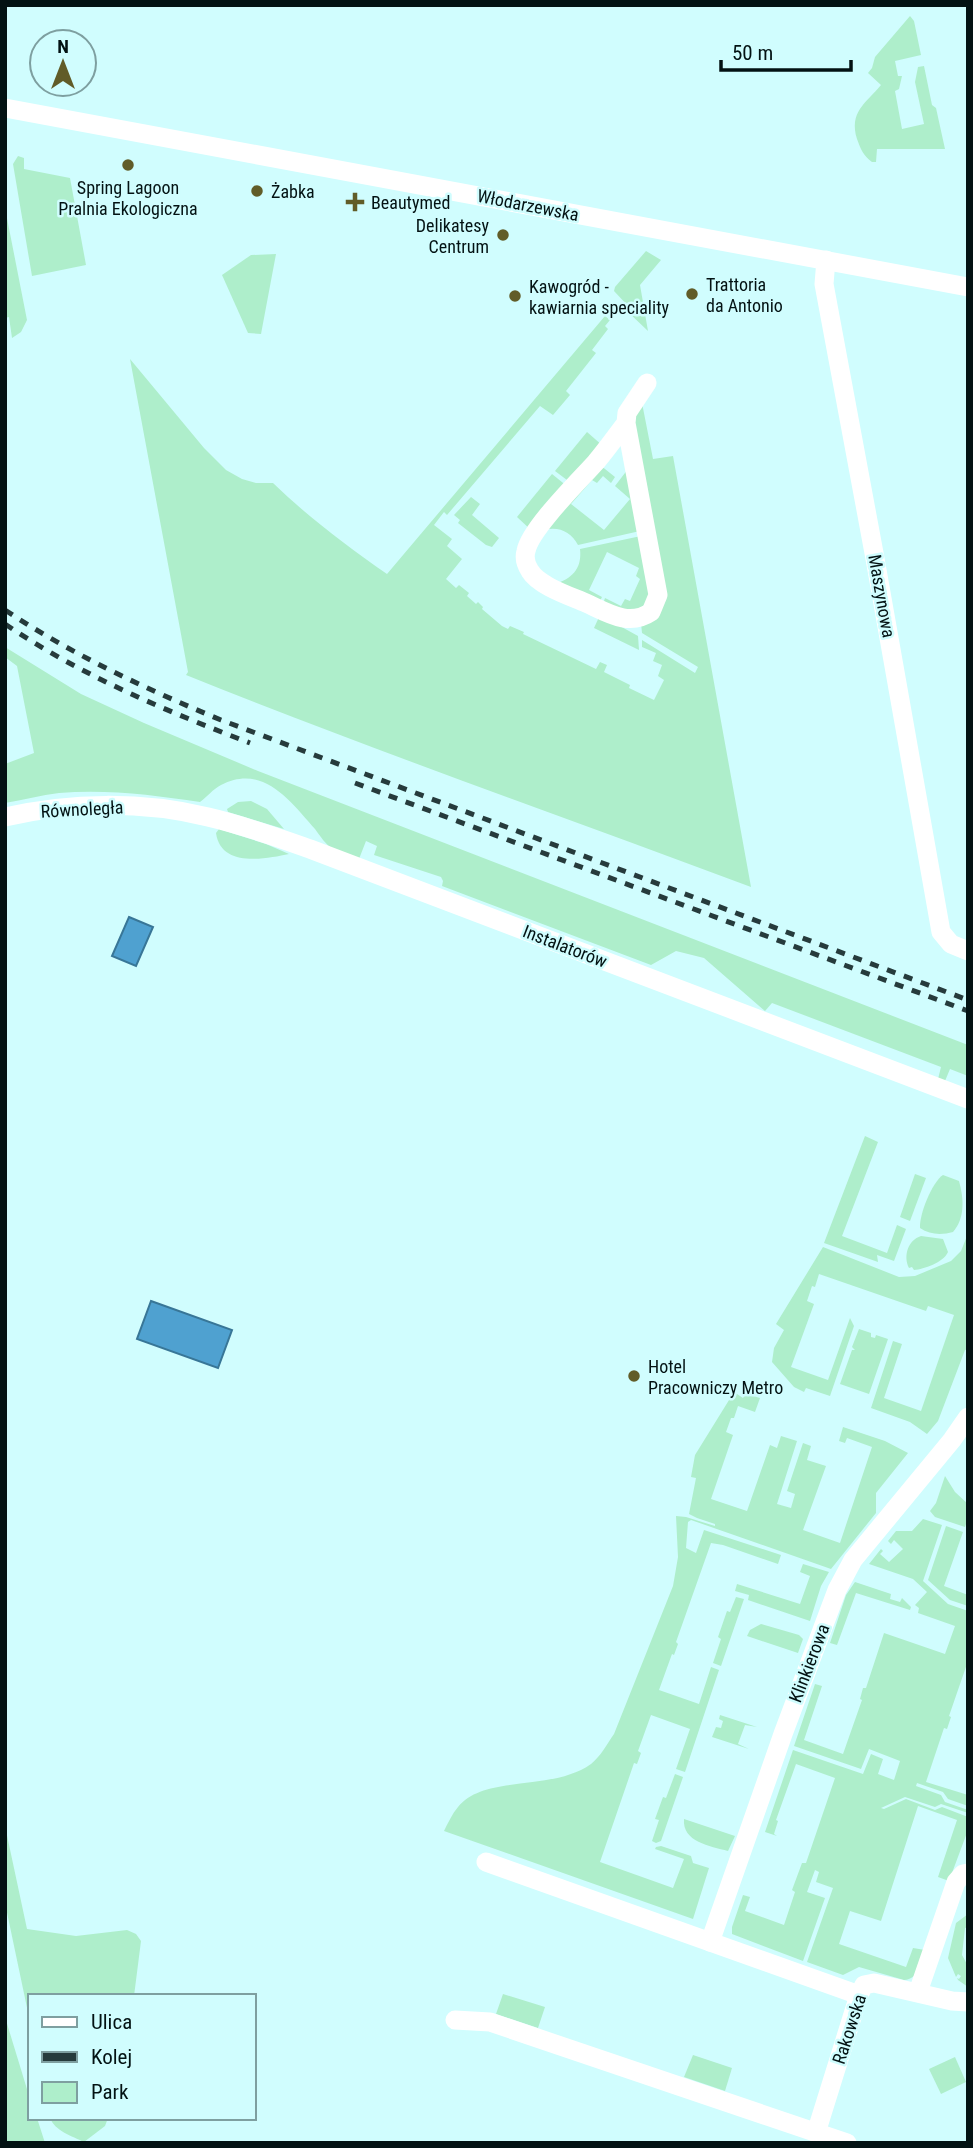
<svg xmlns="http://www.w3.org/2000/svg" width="973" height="2148" viewBox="0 0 973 2148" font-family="'Roboto Condensed',sans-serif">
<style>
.green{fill:#aeeecb}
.water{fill:#4fa1d0;stroke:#387697;stroke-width:2}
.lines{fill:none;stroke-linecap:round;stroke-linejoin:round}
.minor{stroke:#fff;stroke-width:19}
.rail{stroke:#263b3c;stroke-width:5;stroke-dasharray:9 9;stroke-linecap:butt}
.poi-dot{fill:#615c28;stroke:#d0fdfe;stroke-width:2.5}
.labels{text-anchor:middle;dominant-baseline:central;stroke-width:5;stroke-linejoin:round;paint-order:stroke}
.poi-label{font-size:18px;fill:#031213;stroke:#d0fdfe;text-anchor:start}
.street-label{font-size:18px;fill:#031213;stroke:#d0fdfe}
</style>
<rect width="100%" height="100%" fill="#d0fdfe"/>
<g class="green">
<path d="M910,16l4,5 7,34 -26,6 3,15h4l-3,13 -4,2 7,38 22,-5 -9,-42 3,-15 6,-1 8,39 4,3 9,41h-68l-1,13h-4c-9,-7 -11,-12 -15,-23 -8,-27 8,-35 24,-54l-13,-12 4,-5 3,-11z"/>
<path d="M18,156l6,2v11l46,9 16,87 -54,11 -19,-112z"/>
<path d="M5,208l22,112 -6,12 -9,6 -3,-21 -4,1z"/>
<path d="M646,251l15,9 -21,25 8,46 -21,-20 2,-4 -15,-16 1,-4z"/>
<path d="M276,254l-15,80 -13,-1 -26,-58 29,-20z"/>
<path d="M605,316l5,4 -5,6 3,3 -16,21 4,3 -30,38 4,4 -17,20 -13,-9 -93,109 -3,-3 -10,13 18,14 -5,7 15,13 -16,20 10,9 3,-3 10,8 -2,3 9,8 2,-2 5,5 -1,2 20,17 6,3 2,-3 14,6 -1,2 73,35 4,-7 7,3 -3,7 26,13 -1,3 25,12 10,-20 -6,-4 4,-11 -9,-4 3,-8 -14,-6v-7l53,33 3,-6 -56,-34 -1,-10 13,-7 -23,-193 11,-20 11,56 20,-3 78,431c-188,-70 -378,-137 -565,-212l2,-3 -58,-313 74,89 22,22 16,9 14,4h17c35,34 74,63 114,91z"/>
<path d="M587,432l16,14 -32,37 -16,-12z"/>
<path d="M600,465l15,12 -4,6 -8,-7 -6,7 -5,-3 -21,24 33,26 26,-31 -15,-13 13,-17 12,62 -62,14c-7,-13 -19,-19 -34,-15z"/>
<path d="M552,474l16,13 -37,43 -14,-13z"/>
<path d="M471,497l9,7 -8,11 27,23 -7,9 -6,-2 -28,-22 2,-3 -6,-5z"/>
<path d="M641,536l11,62 -17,15 -32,-9 2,-6 16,8 4,-7 5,2 10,-22 -4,-3 3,-8 -32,-16 -18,38 13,7 -3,6 -41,-20c16,-6 24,-16 22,-34z"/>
<path d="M600,615l38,21 1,14 -45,-22z"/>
<path d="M5,647l76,47 63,29 114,48 710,274v31l-18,-7 -5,12 -7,-2 3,-12 -169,-64 -7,8 -61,-53 -28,-7 -25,14 -209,-79 1,-5 -2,-4 -67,-22 3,-9 -11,-5 -7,18c-8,-3 -19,-5 -26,-10 -7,-4 -13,-13 -18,-20 -25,-28 -52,-66 -94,-44 -8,4 -14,12 -21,17 -46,-7 -94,-13 -141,-9 -18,2 -36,7 -54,10v-39l29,-11 -17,-87 -12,-9z"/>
<path d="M251,801l16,8 17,20 -56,-17 -1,-3 11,-7z"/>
<path d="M219,829l47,15 23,10c-24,5 -68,14 -73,-21z"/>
<path d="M865,1136l13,6 -36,94 45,17 10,-28 9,4 -12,32 -17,-6 1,7 -54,-19z"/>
<path d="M915,1174l11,4 -16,43 -10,-4z"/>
<path d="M943,1175l16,6c5,18 6,37 -6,51 -11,3 -23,3 -33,-4 -1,-13 12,-46 23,-53z"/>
<path d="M966,1184l2,1v164l-3,1 -27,71 -11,13 -17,-12 -39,-14 22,-67 9,3 -18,54 37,13 33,-96 -26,-9 -2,5 -107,-37 -4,13 -3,-1 -5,15 7,3 -23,63 37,13 22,-62 4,8 -24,70 -24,-8 -2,4 -10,-5 -22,-25 2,-14 10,-18 -8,-6 47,-77 76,30 16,-1 36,-15 10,-10 6,-15z"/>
<path d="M921,1236l22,3 5,13c-5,11 -24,17 -34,18l-2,-3 -3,1c-6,-12 -1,-28 12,-32z"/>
<path d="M859,1329l12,4v4l4,1 1,-3 12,4 -19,55 -29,-10 12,-34h3l-3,-3z"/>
<path d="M734,1392l9,6 3,-4 14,4 -5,14 -17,-6 -4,12h-3l-5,14 7,3 -22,64 36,12 23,-66 7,3 4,-12 16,5 -20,63 14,4 4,-14 -8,-3 16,-48 8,3 -4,14 19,6 -23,64 37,13 32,-96 -25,-9 -2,5 -6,-2 4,-14 42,14 23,12 -32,40v20l-45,56 -140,-49 -3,2 -2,26 10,5 8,-23 77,25 -3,9 -55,-19 -12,-2 -35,99 2,2 -4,11 -2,-1 -13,36 40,14 12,-37 8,3 -34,102 -9,-3 14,-40 -39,-14 -13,36 3,2 -4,11 -3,-1 -34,99 73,26 11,-29 -29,-10 1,-2 5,-1 30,10 2,7 16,5 -16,51 -249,-88c4,-8 8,-17 14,-24 26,-33 94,-15 133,-43 10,-8 16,-20 23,-30l59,-148 5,-29 -2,-41 10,1 29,9v-2l-18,-6 -8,-4 7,-36 -5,-1 4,-22z"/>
<path d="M945,1476l10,16 13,12v14l-3,9 -30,-10 -5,-6 6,-8z"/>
<path d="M923,1519l19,6 -19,56 25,23 20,7v50l-19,55 2,1 -4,12 -3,-1 -18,54 42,13v11l-20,-7 -5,-7 -26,-9 -1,3 25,9 4,7 23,8v3l-27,-9 -6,3 -30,-10 -24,11 3,1 22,-10 29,11 7,-3 26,10v13l-19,51 -11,-4 19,-57 -39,-14 -37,115 -31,-10 -11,33 67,23 7,-19 12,2c-4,13 -6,29 -21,30l-45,-13 -16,8 -36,-13 26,-74 -17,-6 3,-10 -4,-2 -8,22 18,6 -22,63 -71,-27v-7l11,-32 7,2 -5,14 39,14 11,-33 -3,-2 10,-27h4l29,-85 -39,-14 -20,56 2,1 -4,13 3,2 -12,-4 28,-82 70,24 8,-20 12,5 -5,15 16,6 6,-19 -31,-12 -8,20 -67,-23 21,-62 7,2 -18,54 39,14 19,-54 -2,-1 3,-11h3l18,-55 61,21 10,-28 -37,-13 1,-5 -4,-3 12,-13 -14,-13 -44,-15 12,-15 2,2 -3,3 9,8 14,-13 -9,-9 -3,4 -3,-3 8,-10h16z"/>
<path d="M946,1526l17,6 -19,54 24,9v11l-18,-6 -22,-20z"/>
<path d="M803,1564l26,8 -8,14 -11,35 -62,-21 1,-5 -14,-4 2,-7 63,20 10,-28 -10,-4z"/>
<path d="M855,1582l36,12 -1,5 10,3 2,-4 9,9 -1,3 -54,-17 -19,52 -7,-2 16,-48z"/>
<path d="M736,1597l8,2 -23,67 -8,-3 8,-24 -3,-2 9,-26 3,1z"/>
<path d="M761,1624l38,11 4,4 -5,14 -51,-17 3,-6z"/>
<path d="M720,1715l37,12 -12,-2 -7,19 11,5 -37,-12 4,-10 5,1 2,-7 -4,-2z"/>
<path d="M675,1774l8,3 -22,64 -5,2 -4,-2 7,-21 -4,-1 8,-22 3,1z"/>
<path d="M684,1819l51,17 -7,15c-18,-5 -46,-9 -44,-32z"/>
<path d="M5,1826l22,103 49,7 51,-6 9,4 5,7 -7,55h-104v26l-25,-119z"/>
<path d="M968,1914v13l-3,1 -3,27 6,11v21l-10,-7 -1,-2 2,1 2,-3 -3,-2 -2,3 -8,-19 8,-35z"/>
<path d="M503,1994l42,13 -7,21 -42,-14z"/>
<path d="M5,2017l25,82v19h7l8,25h-40z"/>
<path d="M693,2055l39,13 -7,23 -41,-14z"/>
<path d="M955,2057l11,25 -25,12 -12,-25z"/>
<path d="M50,2118h58l-3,8 -21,16c-12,-6 -29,-11 -34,-24z"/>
</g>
<g class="water">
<path d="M129,917l24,10 -17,39 -24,-10z"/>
<path d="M151,1301l81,29 -14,38 -81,-29z"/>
</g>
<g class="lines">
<g class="minor">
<path d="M5,108l963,179"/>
<path d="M826,260l-2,24 50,269 67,379 10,12 17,7"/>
<path d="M626,423c-10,13 -19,26 -30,39 -16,18 -66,67 -70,89 -2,7 0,14 4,20 9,15 40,25 56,32 22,10 43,24 65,9l7,-17 -32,-172 1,-10 20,-30"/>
<path d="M5,817c66,-15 137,-16 203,0 35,8 68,20 102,32l658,250"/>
<path d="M486,1862l373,133"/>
<path d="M710,1942l73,-208 54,-144 16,-30 99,-120 16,-23"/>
<path d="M918,1992l38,-110 7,-8 5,-1"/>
<path d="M455,2020l35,2 357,121"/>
<path d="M816,2133l43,-138 5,-10 10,-2 78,18 16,1"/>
</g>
<g class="rail">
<path d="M5,610c68,45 141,79 216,110l747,280"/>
<path d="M5,624c75,51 161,87 245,119"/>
<path d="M355,783l613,228"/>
</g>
</g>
<g class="poi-dot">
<circle cx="128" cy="165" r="7"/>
<circle cx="257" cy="191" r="7"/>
<path d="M351.5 191.5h7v7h7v7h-7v7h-7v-7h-7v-7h7z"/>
<circle cx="503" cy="235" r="7"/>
<circle cx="692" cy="294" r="7"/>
<circle cx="515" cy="296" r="7"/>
<circle cx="634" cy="1376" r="7"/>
</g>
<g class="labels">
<g class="poi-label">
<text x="128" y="187" text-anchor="middle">Spring Lagoon<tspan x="128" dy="21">Pralnia Ekologiczna</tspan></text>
<text x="271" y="191">Żabka</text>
<text x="371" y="202">Beautymed</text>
<text x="489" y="225" text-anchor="end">Delikatesy<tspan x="489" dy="21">Centrum</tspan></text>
<text x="706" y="284">Trattoria<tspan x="706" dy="21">da Antonio</tspan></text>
<text x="529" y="286">Kawogród -<tspan x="529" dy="21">kawiarnia speciality</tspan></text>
<text x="648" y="1366">Hotel<tspan x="648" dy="21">Pracowniczy Metro</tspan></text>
</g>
<g class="street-label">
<text transform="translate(528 205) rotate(11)">Włodarzewska</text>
<text transform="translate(882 596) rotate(80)">Maszynowa</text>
<text transform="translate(82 809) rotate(-3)">Równoległa</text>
<text transform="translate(565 946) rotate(21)">Instalatorów</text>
<text transform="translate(809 1663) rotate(-69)">Klinkierowa</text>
<text transform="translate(849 2029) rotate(-72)">Rakowska</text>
</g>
</g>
<rect width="973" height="2148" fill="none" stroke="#031213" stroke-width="14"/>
<rect x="28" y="1994" width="228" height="126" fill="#d0fdfe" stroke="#7e9fa0" stroke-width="2"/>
<rect x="42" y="2017" width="35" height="10" fill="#ffffff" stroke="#7e9fa0" stroke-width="2"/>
<text x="91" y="2029" font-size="21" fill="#031213">Ulica</text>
<rect x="42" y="2052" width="35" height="10" fill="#263b3c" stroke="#7e9fa0" stroke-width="2"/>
<text x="91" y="2064" font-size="21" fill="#031213">Kolej</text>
<rect x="42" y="2082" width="35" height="21" fill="#aeeecb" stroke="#7e9fa0" stroke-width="2"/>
<text x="91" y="2099" font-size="21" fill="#031213">Park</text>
<g transform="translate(63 63)"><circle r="33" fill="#d0fdfe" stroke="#7e9fa0" stroke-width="2"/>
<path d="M0-5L12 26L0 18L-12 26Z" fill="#615c28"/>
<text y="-10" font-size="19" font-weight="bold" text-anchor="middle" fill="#031213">N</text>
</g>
<path d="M721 60v10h130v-10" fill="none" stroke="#031213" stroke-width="3.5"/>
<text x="732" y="60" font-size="21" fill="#031213" stroke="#d0fdfe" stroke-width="5" paint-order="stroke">50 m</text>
</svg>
